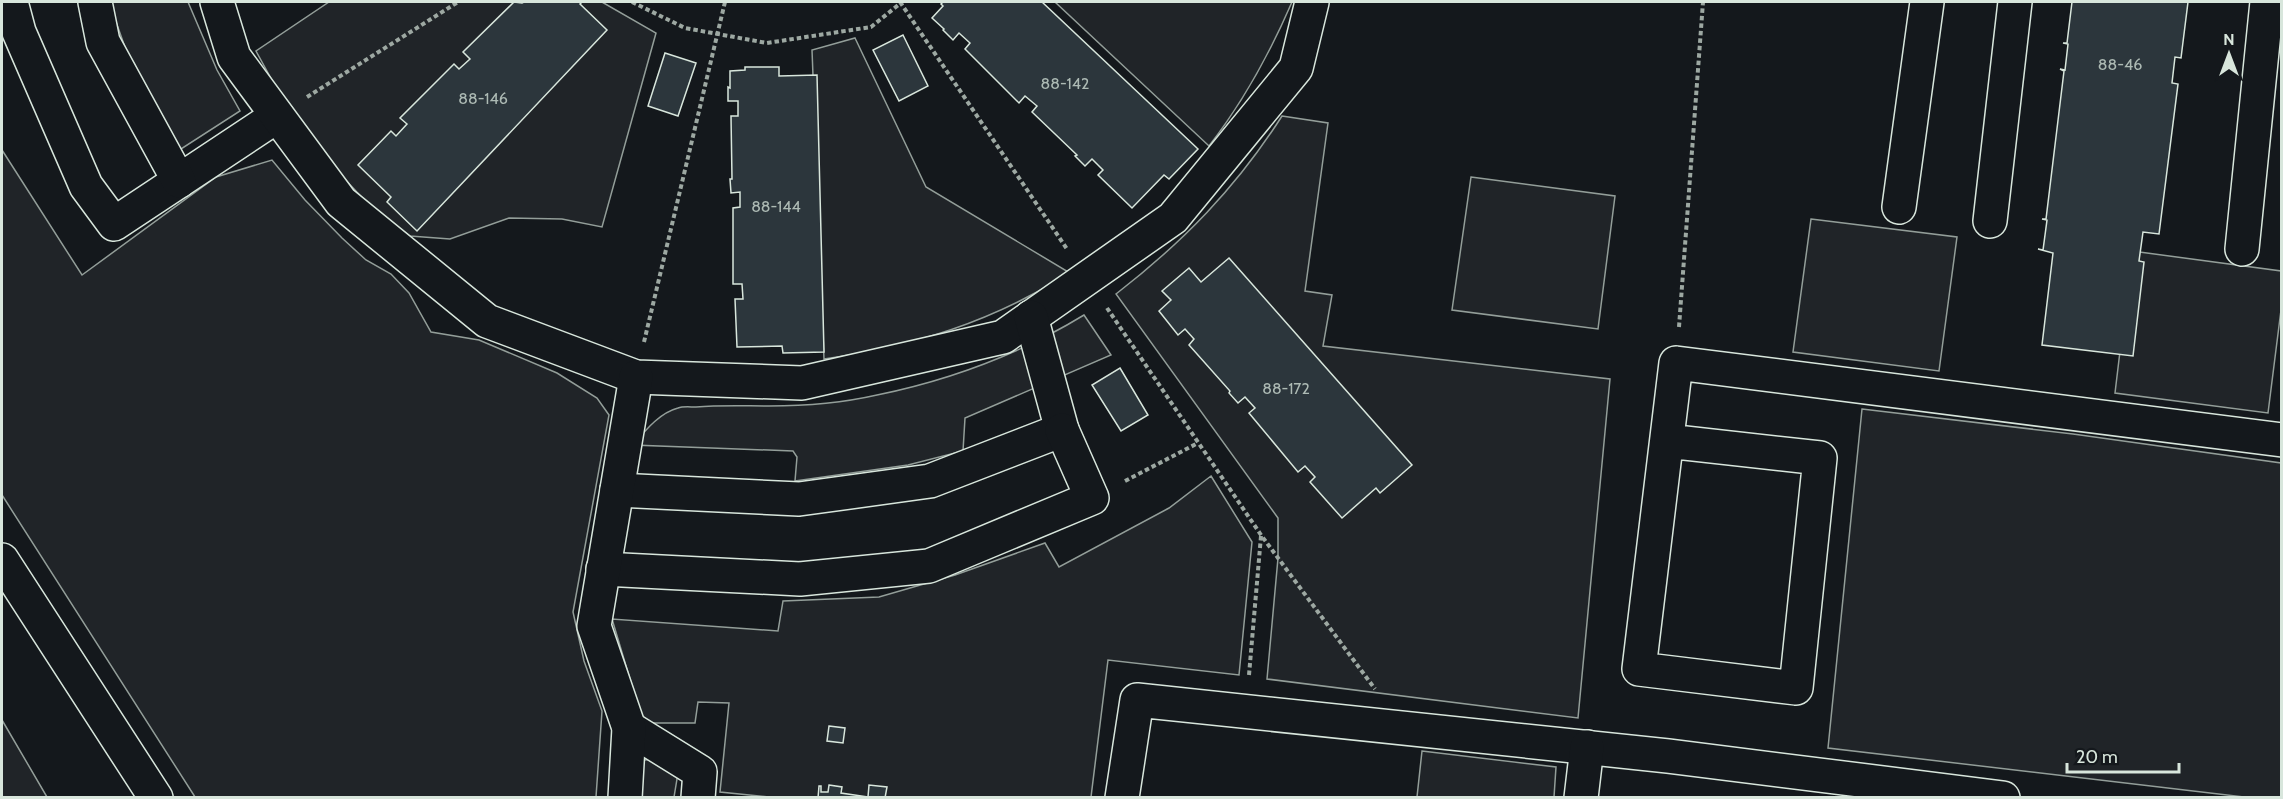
<svg xmlns="http://www.w3.org/2000/svg" width="2283" height="799" viewBox="0 0 2283 799" font-family="Cabin,sans-serif">
<style>
.green{fill:#202428;stroke:#939e99;stroke-width:1.5}
.building{fill:#2c363c;stroke:#d8e6dc;stroke-width:1.5}
.lines{fill:none;stroke-linecap:round;stroke-linejoin:round}
.minor-casing{stroke:#d8e6dc;stroke-width:36}
.path{stroke:#9da8a2;stroke-width:4;stroke-dasharray:4.5 3;stroke-linecap:butt}
.minor{stroke:#14181c;stroke-width:33}
.labels{text-anchor:middle;dominant-baseline:central;stroke-width:4.5;stroke-linejoin:round;paint-order:stroke}
.number-label{font-size:16px;fill:#adbab4}
</style>
<rect width="100%" height="100%" fill="#14181c"/>
<g class="green">
<path d="M109,2h79l29,68 23,41 -59,38 -23,-26 -31,-70z"/>
<path d="M329,2h273l54,31 -54,194 -40,-8 -53,-1 -59,21 -40,-3 -39,-29 -33,-35 -59,-79 -23,-42z"/>
<path d="M1055,2h237c-22,51 -48,99 -83,144z"/>
<path d="M855,38l71,149 144,86c-79,49 -155,73 -246,86l-12,-309z"/>
<path d="M1282,116l46,7 -23,168 27,4 -9,51 287,33 -32,339 -311,-39 11,-121v-40l-162,-224c67,-52 120,-106 166,-178z"/>
<path d="M2,150l80,125 134,-98 56,-17 33,40 37,38 24,22 25,14 18,19 22,39 48,8 78,33 40,25 12,17 -36,197 11,49 18,50 -6,86h-401l-193,-302z"/>
<path d="M1471,177l144,19 -17,133 -146,-19z"/>
<path d="M1811,219l146,18 -18,134 -146,-19z"/>
<path d="M2132,251l149,20v39l-13,103 -153,-20z"/>
<path d="M1084,315l27,40 -146,63 -2,33 -55,14 -113,16 2,-24 -4,-6 -160,-6c12,-14 26,-32 45,-37 5,-2 12,-1 18,-1 24,-2 48,-1 73,-1 36,0 73,-3 108,-11 73,-15 143,-41 207,-80z"/>
<path d="M1862,409l211,25 208,29v334h-37l-416,-49z"/>
<path d="M1211,476l41,66 -13,133 -131,-15 -17,137 -313,1 -58,-6 9,-89 -31,-1 -3,21h-52l-31,-104 166,12 5,-30 96,-4 76,-22 90,-32 14,24 110,-59z"/>
<path d="M2,720l45,77h-45z"/>
<path d="M1422,751l134,16 -2,30h-137z"/>
<path d="M652,759l26,14 -4,24 -42,1 6,-37z"/>
</g>
<g class="building">
<path d="M514,2l8,1 2,-1h58l-2,2 27,26 -190,201 -30,-29 4,-5 -33,-32 33,-34 5,5 11,-12 -7,-6 54,-54 5,5 11,-10 -7,-7z"/>
<path d="M943,2h99l156,147 -29,30 -5,-4 -32,33 -34,-33 5,-5 -11,-11 -7,7 -10,-10 2,-1 -45,-43 5,-6 -12,-10 -6,7 -54,-54 5,-6 -11,-10 -6,7 -10,-10 1,-1 -12,-11 11,-12 -2,-2z"/>
<path d="M2072,2h116l-7,56 -6,-1 -3,26 6,1 -19,150 -16,-2 -4,29 5,1 -11,94 -91,-11 11,-92 -15,-4 5,1 4,-30 -5,-1h4l18,-148 -4,-2 5,1 3,-26 -5,-1h4z"/>
<path d="M903,35l25,51 -29,15 -26,-51z"/>
<path d="M665,53l31,10 -18,53 -30,-10z"/>
<path d="M745,67h34v9l38,-1 7,277 -41,1 -1,-7 -45,1 -2,-48h8l-1,-15h-9v-76l7,-1v-15l-9,1 -1,-14h2l-1,-63h7v-15h-10v-14l2,1v-17l15,-1z"/>
<path d="M1229,258l183,207 -32,28 -4,-5 -34,30 -32,-36 5,-5 -10,-11 -7,6 -49,-59 6,-5 -10,-11 -7,6 -9,-10 1,-2 -41,-46 5,-6 -9,-10 -7,6 -19,-24 12,-11 -9,-9 27,-23 12,14z"/>
<path d="M1120,368l28,47 -27,16 -29,-46z"/>
<path d="M829,726l16,2 -2,15 -16,-2z"/>
<path d="M829,785l13,2 -1,6 27,4 1,-12 18,2 -2,11h-67l1,-12h2v6h7z"/>
</g>
<g class="lines">
<defs>
<g id="minor">
<path d="M11,2l8,30 67,154 28,38 163,-108"/>
<path d="M95,2l8,40 76,139"/>
<path d="M217,2l17,55 107,145 146,119 149,56 166,6 201,-46 170,-119 123,-150 16,-66"/>
<path d="M1899,207l28,-205"/>
<path d="M1990,221l25,-219"/>
<path d="M2242,249l25,-247"/>
<path d="M1667,441l153,17 -24,230 -157,-19 37,-306 606,77"/>
<path d="M617,490l182,9 131,-18 132,-51 -31,-113"/>
<path d="M2,560l154,238"/>
<path d="M603,569l197,10 129,-13 163,-68 -30,-68"/>
<path d="M629,728l71,44 -2,26"/>
<path d="M625,798l4,-70 -35,-102 42,-249"/>
<path d="M1122,798l15,-98 531,56 335,42"/>
<path d="M1581,798l6,-51"/>
</g>
</defs>
<use href="#minor" class="minor-casing"/>
<g class="path">
<path d="M632,2l53,26 82,15 104,-16 31,-25"/>
<path d="M900,2l167,247"/>
<path d="M307,97l151,-95"/>
<path d="M1107,308l154,227 114,154"/>
<path d="M1679,327l24,-325"/>
<path d="M644,342l81,-340"/>
<path d="M1125,481l73,-38"/>
<path d="M1249,675l12,-139"/>
</g>
<use href="#minor" class="minor"/>
</g>
<g class="labels">
<g class="number-label">
<text x="2120" y="64">88-46</text>
<text x="1065" y="83">88-142</text>
<text x="483" y="98">88-146</text>
<text x="776" y="206">88-144</text>
<text x="1286" y="388">88-172</text>
</g>
</g>
<rect width="2283" height="799" fill="none" stroke="#d8e6dc" stroke-width="6"/>
<g transform="translate(2229 54)" stroke="#14181c" stroke-width="4.5" paint-order="stroke">
<path d="M0-4.5L10 22L0 15L-10 22Z" fill="#d8e6dc"/>
<text y="-9" font-size="16" font-weight="bold" text-anchor="middle" fill="#d8e6dc">N</text>
</g>
<path d="M2067 763v9h112v-9" fill="none" stroke="#d8e6dc" stroke-width="3"/>
<text x="2076" y="763" font-size="18" fill="#d8e6dc" stroke="#14181c" stroke-width="4.5" paint-order="stroke">20 m</text>
</svg>
